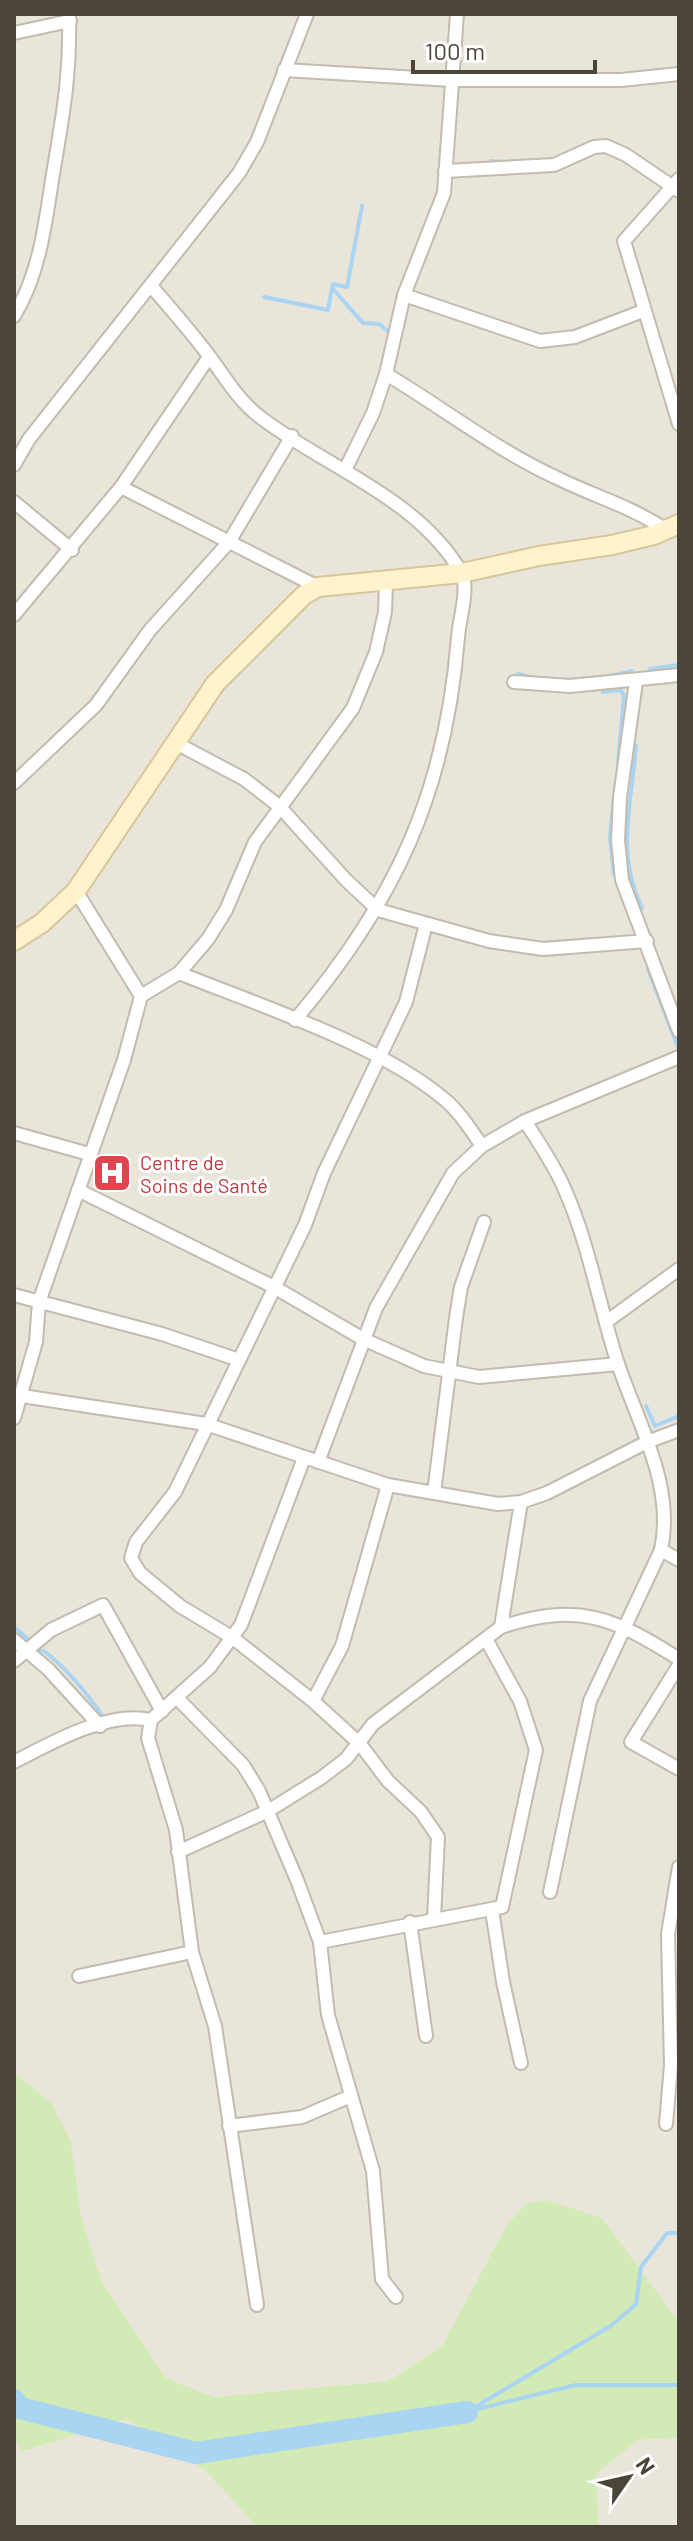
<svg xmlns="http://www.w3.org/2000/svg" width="693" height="2541" viewBox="0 0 693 2541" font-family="Barlow,sans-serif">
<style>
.residential{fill:#eae5da}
.green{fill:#d2eab5}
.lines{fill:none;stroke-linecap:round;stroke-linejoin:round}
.stream{stroke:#a9d4f2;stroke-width:4}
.river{stroke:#a9d4f2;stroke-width:22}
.minor-casing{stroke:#c2bbae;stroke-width:16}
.secondary-casing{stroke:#d6c79b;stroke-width:22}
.minor{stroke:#fff;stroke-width:12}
.secondary{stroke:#fff3cd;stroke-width:18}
.labels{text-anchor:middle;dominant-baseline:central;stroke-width:6;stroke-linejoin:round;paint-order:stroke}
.health-label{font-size:20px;fill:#be3a42;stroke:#fff;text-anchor:start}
</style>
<rect width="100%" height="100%" fill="#f6f3ec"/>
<g class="residential">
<path d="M14,14h665v2303l-3,1 -170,-92 -64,120 -54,35 -174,16 -48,-19 -65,-98 -20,-64 -10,-75 -20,-39 -37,-29z"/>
<path d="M127,2419l79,52 51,56h-243v-89l9,14z"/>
<path d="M679,2438v89h-80l-3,-53 42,-34z"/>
</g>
<path class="green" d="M14,2073l37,29 20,39 10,75 20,64 65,98 48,19 174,-16 54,-35 64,-120 21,-23 19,-3 56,18 74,100 3,-1v121l-41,2 -42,34 3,53h-342l-51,-56 -79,-52 -105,33 -8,-14z"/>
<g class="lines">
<g class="stream">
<path d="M491,161l14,1"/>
<path d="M332,288l1,-4 14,3 15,-81"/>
<path d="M332,288l31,35 16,1 10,8"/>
<path d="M264,297l64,13 4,-22"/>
<path d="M650,669l29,-4"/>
<path d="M518,674l12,3"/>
<path d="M611,676l21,-5"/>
<path d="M563,680l31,-2"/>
<path d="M603,692l17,-2 4,5 -6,69"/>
<path d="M636,746c-4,57 -21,107 6,162l-3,2"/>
<path d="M614,797l-4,40 4,38"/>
<path d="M648,969l31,81"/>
<path d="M646,1406l9,20 24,-10"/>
<path d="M14,1627l15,13 5,11h10c23,18 43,42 59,66l-2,5"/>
<path d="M473,2410l103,-25h103"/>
<path d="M467,2412l145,-87 24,-21 5,-37 26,-34h12"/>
</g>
<path class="river" d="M14,2400l6,8 176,45 271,-41"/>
<defs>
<g id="minor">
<path d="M14,33l56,-12"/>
<path d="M284,70l168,10h169l58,-6"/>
<path d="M445,171l109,-6 40,-18 12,-1 20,9 53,36"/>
<path d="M679,179l-55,62 55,183"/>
<path d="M152,287c20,23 40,46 58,70 16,22 29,44 50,60 65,50 157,80 201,155 9,16 -2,47 -3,65 -12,155 -63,265 -163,383"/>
<path d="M404,295l136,46 35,-4 68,-26"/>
<path d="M14,316c25,-41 31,-90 38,-136 10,-61 19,-104 17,-166"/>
<path d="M386,374c57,34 109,75 169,103 38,19 76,29 111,53"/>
<path d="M14,465l15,-26 210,-266 18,-31 50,-128"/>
<path d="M345,470l28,-57 13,-39 18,-79 40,-102 13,-179"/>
<path d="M121,487l197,100"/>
<path d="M14,502l58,48"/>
<path d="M14,615l107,-128 88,-130"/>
<path d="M514,682l56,4 109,-11"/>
<path d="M636,682l-16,115 -2,43 4,40 57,151"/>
<path d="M174,742l70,37 35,27 67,74 32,30 111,31 54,8 104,-8"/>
<path d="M14,783l82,-78 54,-75 79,-88 63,-106"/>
<path d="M76,891l65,105"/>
<path d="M426,924l-20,78 -82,171 -19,52 -130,267 -39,50 -5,16 9,15 40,33 53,32 80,63 47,43 28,37 33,31 17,25 -4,81"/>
<path d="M179,973c79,32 200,71 265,126 15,12 27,31 38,47"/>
<path d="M525,1121c14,22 30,45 40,69 24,54 34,115 52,171 20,61 58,123 44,189l-71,151 -40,191"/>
<path d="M14,1133l75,21"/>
<path d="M78,1190l196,97 89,52 61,27 55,11 139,-13"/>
<path d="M14,1295l148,39 77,26"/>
<path d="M606,1322l73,-53"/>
<path d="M22,1396l184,28 182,61 110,19 23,-2 26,-9 100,-51 32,-12"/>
<path d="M14,1418l22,-76 3,-40 85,-242 17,-64 38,-23 29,-34 18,-29 29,-68 98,-134 23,-56 9,-40 1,-31"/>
<path d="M318,1462l58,-154 77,-135 29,-27 43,-25 154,-64"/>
<path d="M434,1493l22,-175 5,-31 23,-65"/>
<path d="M661,1550l18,10"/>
<path d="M501,1627c77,-25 112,-10 178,32"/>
<path d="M14,1640l34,29 52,57"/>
<path d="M14,1661l37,-31 52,-25 59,106"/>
<path d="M679,1665l-48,77 48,27"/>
<path d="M178,1699l65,66 16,26 38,89 23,62 8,73 45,156 9,108 14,18"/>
<path d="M313,1701l29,-55 46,-161"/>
<path d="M151,1720l-3,18 28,92 16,122 23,74 42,279"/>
<path d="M14,1762c37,-19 94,-52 137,-42l59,-53 31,-42 63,-167"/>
<path d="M178,1852l90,-41 53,-33 25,-19 27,-35 128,-97 20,-125"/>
<path d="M492,1910l11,72 18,81"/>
<path d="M410,1922l16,114"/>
<path d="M320,1942l182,-35 34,-157 -16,-49 -34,-62"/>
<path d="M79,1976l113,-24"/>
<path d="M666,2124l5,-59 -3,-131 11,-67"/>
<path d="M229,2126l73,-9 49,-21"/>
</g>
<path id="secondary" d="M14,941l28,-18 34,-32 139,-207 89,-89 14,-8 144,-14 77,-17 73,-11 42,-10 25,-11"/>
</defs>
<use href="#minor" class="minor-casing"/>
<use href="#secondary" class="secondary-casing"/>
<use href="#minor" class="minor"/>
<use href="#secondary" class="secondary"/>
</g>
<defs>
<symbol id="hospital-square" viewBox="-11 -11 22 22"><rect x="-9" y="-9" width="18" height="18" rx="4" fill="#e0444e" stroke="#fff"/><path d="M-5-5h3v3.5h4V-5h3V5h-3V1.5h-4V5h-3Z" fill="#fff"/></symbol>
</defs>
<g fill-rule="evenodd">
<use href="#hospital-square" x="90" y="1151" width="44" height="44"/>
</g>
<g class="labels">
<g class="health-label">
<text x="140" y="1162">Centre de<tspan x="140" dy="23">Soins de Santé</tspan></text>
</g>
</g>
<rect width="693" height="2541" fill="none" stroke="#4b4439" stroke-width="32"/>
<g transform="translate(629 2477) rotate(56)" stroke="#ffffff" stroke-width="6" paint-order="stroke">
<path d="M0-6L14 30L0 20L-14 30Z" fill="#4b4439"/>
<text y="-12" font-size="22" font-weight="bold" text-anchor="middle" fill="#4b4439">N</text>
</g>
<path d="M413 60v12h182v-12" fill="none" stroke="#4b4439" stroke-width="4"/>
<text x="425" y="60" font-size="24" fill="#4b4439" stroke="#ffffff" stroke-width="6" paint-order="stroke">100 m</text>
</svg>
